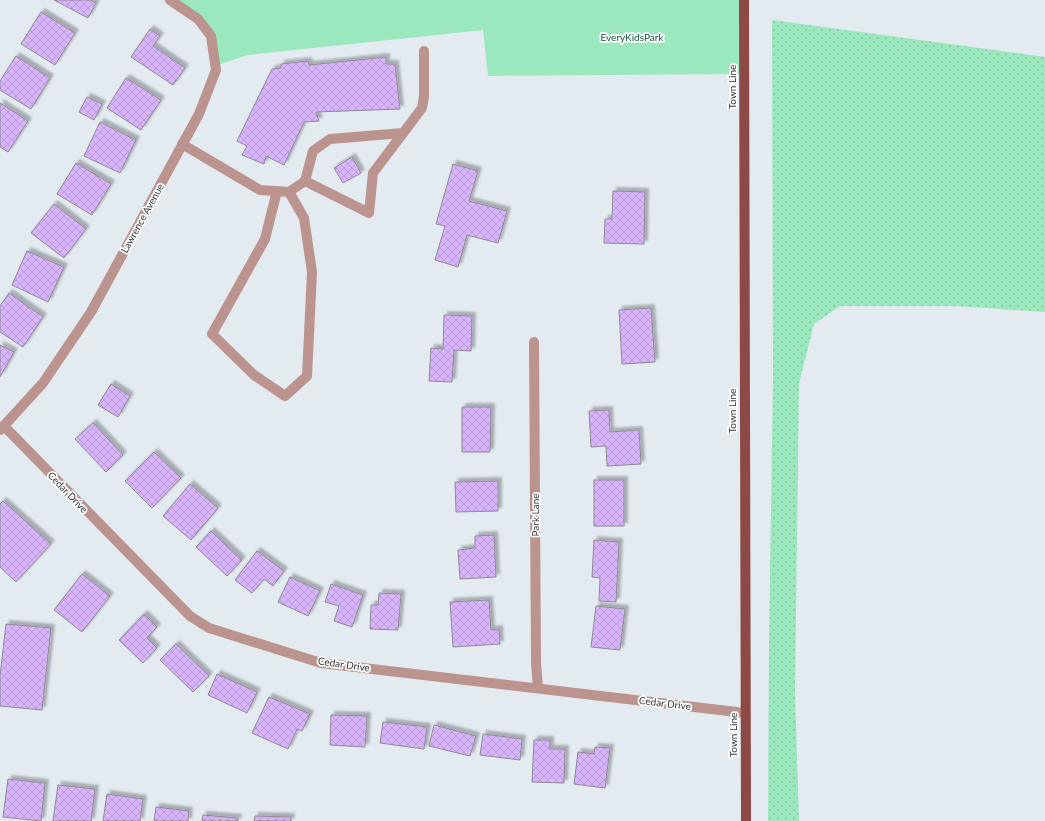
<svg xmlns="http://www.w3.org/2000/svg" width="1045" height="821" viewBox="0 0 1045 821" font-family="Lato,sans-serif">
<style>
.grass{fill:url(#grass-dots)}
.park{fill:#9be7be}
.building{fill:url(#building-cross-hatch);stroke:#8d8990;filter:url(#shadow)}
.lines{fill:none;stroke-linecap:round;stroke-linejoin:round}
.minor{stroke:#bb938f;stroke-width:10}
.major{stroke:#8d4946;stroke-width:10}
.labels{text-anchor:middle;dominant-baseline:central;stroke-width:3.5;stroke-linejoin:round;paint-order:stroke}
.park-label{font-size:10px;fill:#125638;stroke:#fff}
.street-label{font-size:10px;fill:#323537;stroke:#fff}
</style>
<defs>
<pattern id="grass-dots" width="8" height="8" patternUnits="userSpaceOnUse"><rect width="8" height="8" fill="#9be7be"/><path d="M2 2h.1M6 6h.1" fill="none" stroke="#86c7a4" stroke-width="1.8" stroke-linecap="round"/></pattern>
<pattern id="building-cross-hatch" width="8" height="8" patternUnits="userSpaceOnUse"><rect width="8" height="8" fill="#d9b4fe"/><path d="M0 0l8 8M0 8l8-8" fill="none" stroke="#bb9bda"/></pattern>
<filter id="shadow"><feDropShadow dx="3.5" dy="-3.5" stdDeviation="1" flood-color="#0004"/></filter>
</defs>
<rect width="100%" height="100%" fill="#e3ebf1"/>
<path class="grass" d="M772,20l273,37v255l-88,-6h-117l-26,18 -15,59 -4,310 4,128h-31l1,-177 4,-265z"/>
<path class="park" d="M177,0h563l-1,74 -251,2 -5,-46 -235,25 -28,9 -5,-30 -15,-18z"/>
<g class="building">
<path d="M54,0h36l6,3 -8,15z"/>
<path d="M41,12l34,21 -20,32 -34,-21z"/>
<path d="M150,29l10,7 -7,10 32,22 -12,17 -42,-28z"/>
<path d="M16,56l34,22 -19,31 -31,-19v-9z"/>
<path d="M386,57v7h9l5,45 -84,3 3,9 -15,1 -20,43 -18,-9 -2,8 -22,-9 5,-9 -10,-5 35,-72 9,-1v-4l27,-3 1,4z"/>
<path d="M126,78l35,22 -20,30 -34,-22z"/>
<path d="M87,97l15,7 -8,16 -15,-8z"/>
<path d="M0,103l28,18 -20,31 -8,-5z"/>
<path d="M100,122l36,18 -16,33 -36,-17z"/>
<path d="M352,157l9,16 -18,10 -9,-15z"/>
<path d="M76,163l35,21 -19,31 -35,-21z"/>
<path d="M453,164l25,7 -9,30 38,10 -9,32 -31,-8 -9,32 -23,-7 10,-34 -9,-2z"/>
<path d="M613,191l32,1 -1,52 -40,-1 1,-24h7z"/>
<path d="M54,204l32,25 -22,29 -33,-25z"/>
<path d="M27,251l37,16 -16,35 -36,-17z"/>
<path d="M9,293l34,24 -20,30 -23,-15v-26z"/>
<path d="M651,308l4,54 -33,2 -3,-54z"/>
<path d="M444,315l28,1 -1,35 -17,-1 -2,32 -23,-1 2,-33 12,1z"/>
<path d="M0,345l14,7 -14,25z"/>
<path d="M111,384l19,12 -12,21 -20,-12z"/>
<path d="M462,407h29l-1,45h-28z"/>
<path d="M609,410l1,22 29,-2 2,34 -34,2 -1,-20 -15,1 -2,-36z"/>
<path d="M93,423l30,32 -17,17 -31,-33z"/>
<path d="M154,452l27,26 -29,30 -27,-27z"/>
<rect x="594" y="480" width="30" height="46"/>
<path d="M498,481v30l-42,1 -1,-30z"/>
<path d="M190,484l28,24 -27,32 -28,-24z"/>
<path d="M3,501l48,43 -35,38 -16,-15v-63z"/>
<path d="M211,531l31,29 -15,16 -31,-29z"/>
<path d="M494,535l2,42 -36,2 -2,-29 17,-2v-12z"/>
<path d="M594,540l25,2 -3,60 -17,-1 1,-23 -8,-1z"/>
<path d="M257,551l27,20 -11,15 -9,-7 -12,14 -17,-13z"/>
<path d="M82,574l28,22 -28,36 -28,-22z"/>
<path d="M290,577l30,14 -12,25 -30,-14z"/>
<path d="M331,584l32,11 -11,32 -18,-6 5,-15 -14,-4z"/>
<path d="M379,593l22,1 -3,36 -28,-1 1,-24h7z"/>
<path d="M489,600l2,30 8,-1 1,15 -47,3 -3,-45z"/>
<path d="M596,606l29,3 -5,41 -29,-3z"/>
<path d="M144,614l13,13 -10,11 10,10 -14,15 -24,-23z"/>
<path d="M6,624l45,4 -9,82 -42,-4v-30z"/>
<path d="M176,644l33,32 -16,16 -33,-32z"/>
<path d="M217,674l40,18 -10,21 -39,-18z"/>
<path d="M269,697l41,17 -8,17 -5,-2 -9,20 -36,-16z"/>
<path d="M331,715l36,1 -2,31 -35,-2z"/>
<path d="M383,722l44,5 -3,22 -44,-6z"/>
<path d="M434,725l42,11 -6,20 -41,-10z"/>
<path d="M483,734l39,5 -2,21 -40,-5z"/>
<path d="M534,740h16v9h15l-1,34 -32,-1z"/>
<path d="M595,747l15,1 -5,40 -31,-4 4,-32 16,2z"/>
<path d="M8,779l37,4 -4,38 -38,-4z"/>
<path d="M58,785l37,4 -4,32h-38z"/>
<path d="M107,794l36,5 -3,22h-37z"/>
<path d="M156,807l33,4 -1,10h-34z"/>
<path d="M203,815l35,3v3h-36z"/>
<path d="M255,816l36,1v4h-37z"/>
</g>
<g class="lines">
<g class="minor">
<path d="M182,144l78,46 29,2 16,-11 64,32 4,-40 49,-65 2,-12v-45"/>
<path d="M305,181l8,-30 17,-12 73,-6"/>
<path d="M277,191l-12,48 -53,95 42,41 31,21 22,-20 5,-104 -8,-54 -15,-26"/>
<path d="M534,342l2,321 2,25"/>
<path d="M4,426l186,190 19,12 112,35 424,50"/>
<path d="M0,430l43,-47 48,-71 108,-198 17,-44 -5,-34 -13,-17 -28,-19"/>
</g>
<path class="major" d="M744,0l2,821"/>
</g>
<g class="labels">
<g class="park-label">
<text x="632" y="37">EveryKidsPark</text>
</g>
<g class="street-label">
<text transform="translate(732 87) rotate(-90)">Town Line</text>
<text transform="translate(142 218) rotate(-61)">Lawrence Avenue</text>
<text transform="translate(732 411) rotate(-90)">Town Line</text>
<text transform="translate(68 492) rotate(46)">Cedar Drive</text>
<text transform="translate(535 515) rotate(-90)">Park Lane</text>
<text transform="translate(344 664) rotate(8)">Cedar Drive</text>
<text transform="translate(665 703) rotate(7)">Cedar Drive</text>
<text transform="translate(733 735) rotate(-90)">Town Line</text>
</g>
</g>
</svg>
